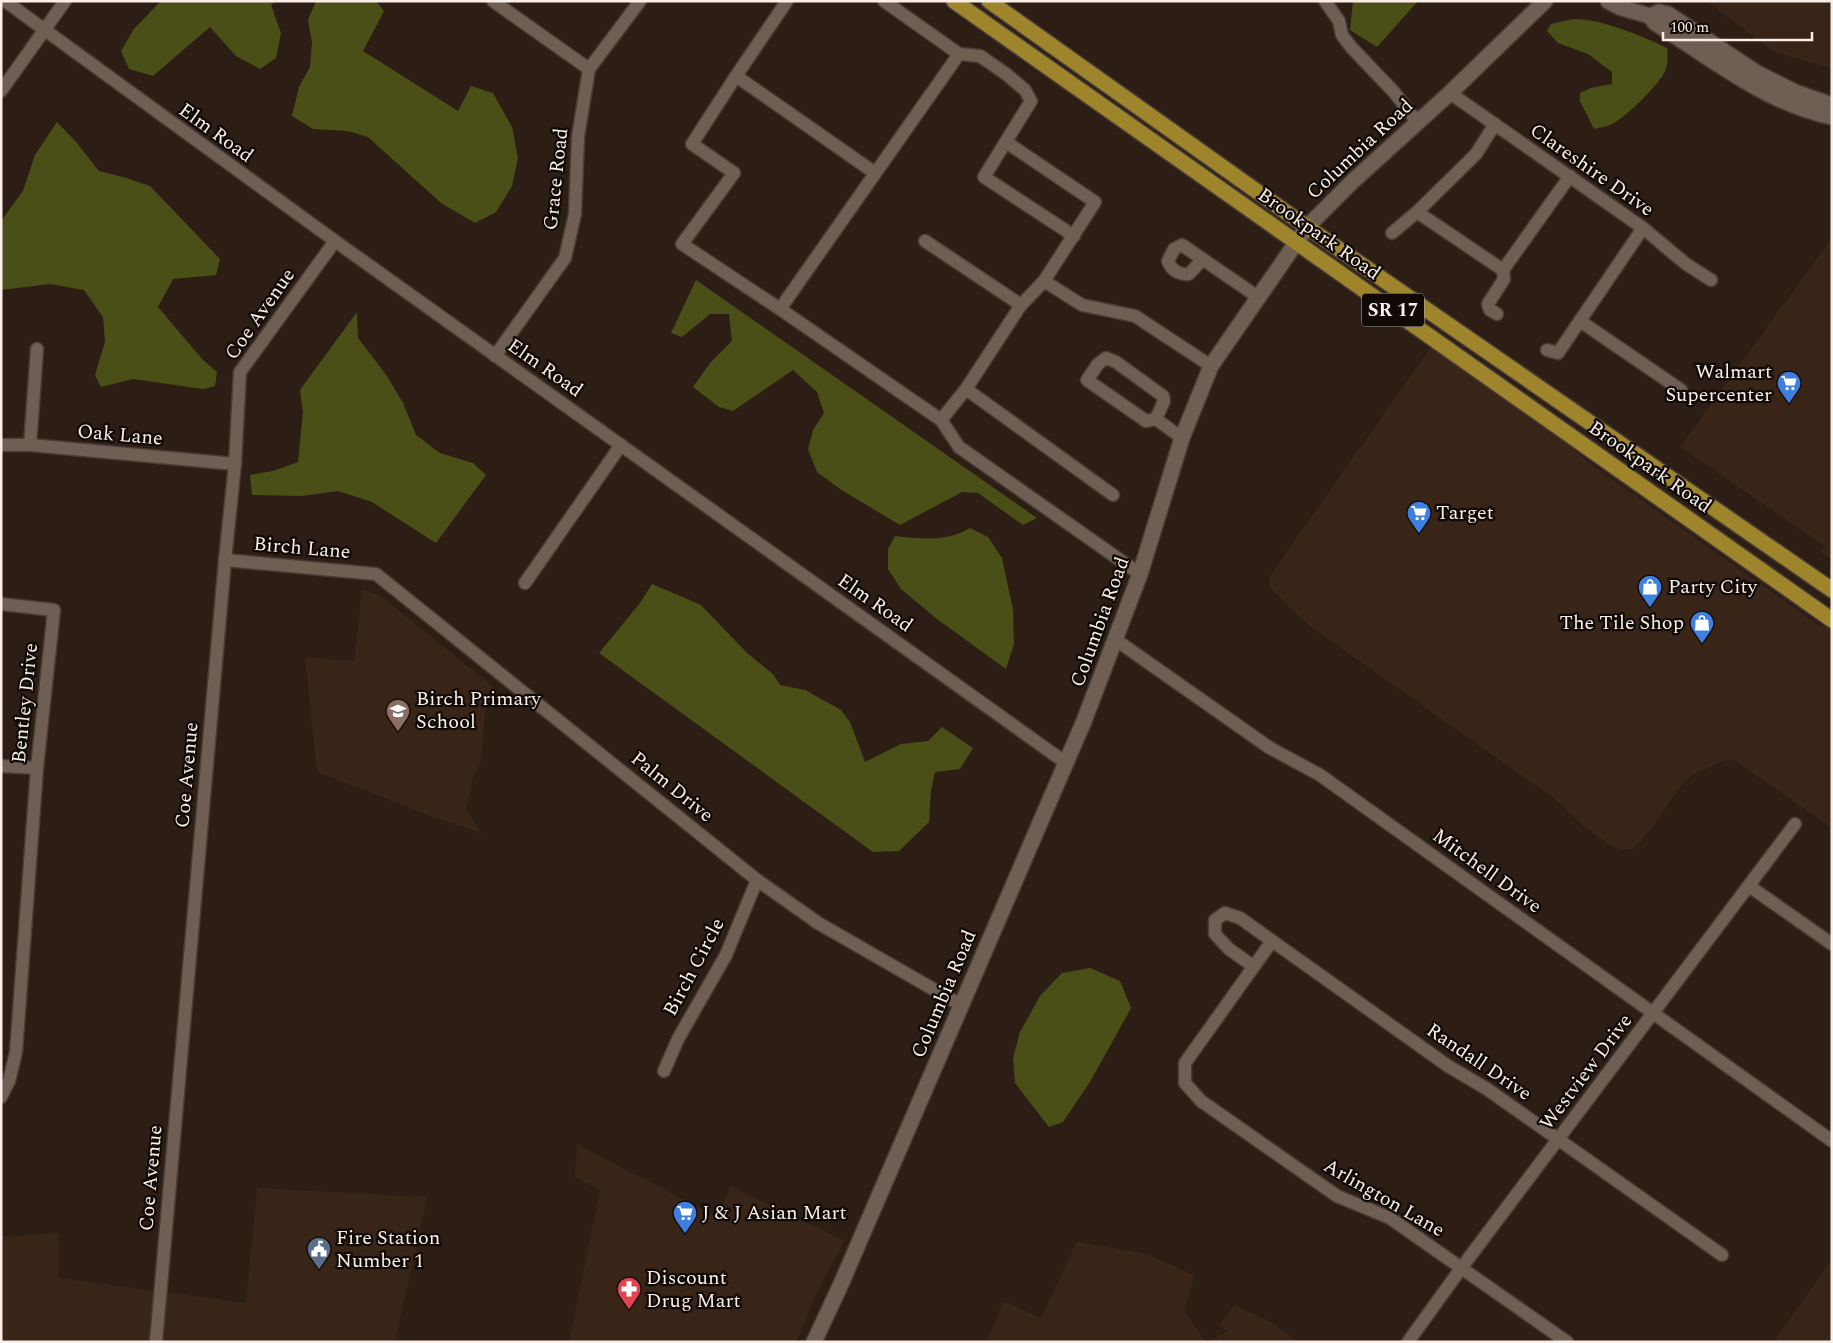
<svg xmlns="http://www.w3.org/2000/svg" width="1833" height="1343" viewBox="0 0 1833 1343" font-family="Spectral,serif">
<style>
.built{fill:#392517}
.forest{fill:#4a4f18}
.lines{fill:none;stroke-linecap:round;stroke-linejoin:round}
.minor-casing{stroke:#463b35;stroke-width:15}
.tertiary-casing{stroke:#463b35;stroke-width:18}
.primary-casing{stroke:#463b35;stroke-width:18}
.minor{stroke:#6f5e53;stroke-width:12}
.tertiary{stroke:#6f5e53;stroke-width:15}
.primary{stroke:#9e852b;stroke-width:15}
.labels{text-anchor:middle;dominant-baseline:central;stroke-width:4.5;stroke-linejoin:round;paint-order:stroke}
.shield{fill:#100a06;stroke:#b3aaa4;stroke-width:1}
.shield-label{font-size:19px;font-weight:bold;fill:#f9eee8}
.street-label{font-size:20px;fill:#f9eee8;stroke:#100a06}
.poi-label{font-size:20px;fill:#f9eee8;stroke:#100a06;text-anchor:start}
</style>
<rect width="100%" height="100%" fill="#2d1e15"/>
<g class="built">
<path d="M1710,1h122v68l-59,-18 -64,-48z"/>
<path d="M1832,238v322l-12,-8 5,-6 -145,-99z"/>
<path d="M1431,347l137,95 17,18 233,165 14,4v199l-96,-67 -11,-1 -35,16 -9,10 -38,53 -10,10 -9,1 -11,-3 -28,-20 -30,-28 -245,-173 -19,-17 -21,-22 -1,-8 3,-6z"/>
<path d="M362,589l19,7 115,93 -10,14 -5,58 -8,17 -7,32 15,23 -45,-15 -119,-46 -12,-115 49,4z"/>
<path d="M577,1144l140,73 14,-31 113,55 -29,56 -19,45h-227l31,-152 -25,-13z"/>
<path d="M257,1188l170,9 -32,145h-394v-105l58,-4v45l187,25z"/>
<path d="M1077,1242l71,12 46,22 -10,35 22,31h-220l18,-41 37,17z"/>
<path d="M1832,1260v82h-58l5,-8z"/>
<path d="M1234,1305l42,20 19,15 -1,2h-86l20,-11 -9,-5z"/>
</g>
<g class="forest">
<path d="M161,1h115l-5,4 10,28 -5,25 -16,11 -24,-13 -26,-29 -57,49 -24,-7 -8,-18 13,-22z"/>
<path d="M316,1h60l8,10 -21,40 95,60 13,-25 22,7 19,34 6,31 -6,28 -16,26 -21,11 -34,-20 -73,-66 -20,-6 -35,-2 -21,-13 7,-29 11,-20 2,-25 -4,-22z"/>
<path d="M1353,1h65l-41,46 -27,-17z"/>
<path d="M1574,19c28,0 68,17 93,29 1,8 1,16 -2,23 -6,14 -39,46 -53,53 -5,2 -12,4 -18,5l-14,-28v-8l11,-5 21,-4v-12l-24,-18 -30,-11 -11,-12 4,-7z"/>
<path d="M57,122l19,20 23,29 24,6 27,9 70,73 -4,16 -43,4 -15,28 44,52 15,13 -2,14 -12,3 -70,-10 -32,8 -6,-12 10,-33 -2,-25 -19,-27 -34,-6 -49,6v-69l22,-30 12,-36z"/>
<path d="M696,280l341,238 -14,7 -45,-32 -16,-1 -62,33 -60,-36 -23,-17 -9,-23 5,-19 11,-17 -7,-21 -24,-22 -60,41 -14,-4 -26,-20 17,-24 22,-22 -3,-27h-19l-28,23 -11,-4z"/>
<path d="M357,312l1,26 29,38 16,27 13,32 24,18 33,10 13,12 -50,68 -64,-41 -34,-11 -37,5 -49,-1 -2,-20 23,-4 25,-9 5,-49 -3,-23z"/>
<path d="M970,528l18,9 14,21 11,52 1,34 -8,25 -69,-50 -36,-30 -13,-20v-20l7,-13c26,3 52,6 75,-8z"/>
<path d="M652,584l49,21 46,48 26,21 7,11 25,5 36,20 9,12 15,40 36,-18 27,-3 14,-14 31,21 -13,21 -25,3 -4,19 -2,31 -30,29 -26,1 -274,-199 41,-50z"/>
<path d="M1090,968l30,13 11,27 -41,74 -27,40 -14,5 -34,-44 -2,-25 7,-26 20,-36 22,-23z"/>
</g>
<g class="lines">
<defs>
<g id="minor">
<path d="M5,1l330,240 731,522"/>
<path d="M493,1l96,68"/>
<path d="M787,1l-51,75 -44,68 42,29 -52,71 98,65 161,111 18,27 181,127"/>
<path d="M884,1l75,53 21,2 26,18 19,16 6,11 -47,76 90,59"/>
<path d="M1325,1l14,20 3,14 9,12 43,45 24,31"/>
<path d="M736,76l139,97"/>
<path d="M1,91l64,-90"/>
<path d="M1450,93l193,135 43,36 25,16"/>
<path d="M1417,212l86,58 67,-94"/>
<path d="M1392,233l25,-21 59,-58 19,-30"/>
<path d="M925,241l96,64"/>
<path d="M1203,259l-14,15c-10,1 -18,-4 -21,-13l6,-12 8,-4 76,52"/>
<path d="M1044,281l38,24 53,11 76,50"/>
<path d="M780,309l179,-255"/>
<path d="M1497,314l-7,-4 -2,-6 16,-25 -1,-9"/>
<path d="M1580,321l101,69"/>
<path d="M1547,350l11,3 85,-125"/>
<path d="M495,356l70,-98 10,-44 3,-77 11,-68 51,-68"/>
<path d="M966,389l147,106"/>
<path d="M1156,419l8,-18 -1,-5 -47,-34 -10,-4 -8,6 -11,16 59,41 10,-2 26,19"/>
<path d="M941,420l25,-31 55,-84 23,-24 51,-79 -89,-60"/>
<path d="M1,445h29l205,19"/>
<path d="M30,445l7,-96"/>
<path d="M225,560l151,14 381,306 61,43 143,82"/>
<path d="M525,583l96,-138"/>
<path d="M1,604l53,6 -17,158 -21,284 -7,29 -8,16"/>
<path d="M1116,640l154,108 50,27 512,366"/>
<path d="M1,766l36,2"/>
<path d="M1749,886l83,58"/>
<path d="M1272,941l-87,122v20l16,18 136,95 53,22 177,124"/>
<path d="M1253,966l-24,-17 -14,-15v-14l10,-7 15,5 208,148 39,23 235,166"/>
<path d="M664,1071l14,-32 48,-84 31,-75"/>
<path d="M156,1342l69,-782 10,-96 5,-92 95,-131"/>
<path d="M1408,1342l54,-75 333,-443"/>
</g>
<g id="tertiary">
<path d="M1608,1l11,6 31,9 5,7c56,35 110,80 177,94"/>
<path d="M1650,16l9,-4 9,2 89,59 38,19 37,13"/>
<path d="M814,1342l27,-58 243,-563 56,-147 42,-136 29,-72 96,-139 46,-46 97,-88 95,-92"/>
</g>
<g id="primary">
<path d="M954,1l878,619"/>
<path d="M989,1l318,226 525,363"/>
</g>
</defs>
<use href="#minor" class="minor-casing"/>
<use href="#tertiary" class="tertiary-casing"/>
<use href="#primary" class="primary-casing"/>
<use href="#minor" class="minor"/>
<use href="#tertiary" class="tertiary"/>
<use href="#primary" class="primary"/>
</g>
<defs>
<symbol id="supermarket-pin" viewBox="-11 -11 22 30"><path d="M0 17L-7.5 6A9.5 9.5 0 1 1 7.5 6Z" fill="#3f7fe0" stroke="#100a06"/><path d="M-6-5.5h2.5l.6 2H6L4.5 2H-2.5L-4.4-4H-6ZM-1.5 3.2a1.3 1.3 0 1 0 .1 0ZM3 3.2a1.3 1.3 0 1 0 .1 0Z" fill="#fff"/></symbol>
<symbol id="shop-pin" viewBox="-11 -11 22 30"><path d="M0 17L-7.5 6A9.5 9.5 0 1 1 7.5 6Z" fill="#3f7fe0" stroke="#100a06"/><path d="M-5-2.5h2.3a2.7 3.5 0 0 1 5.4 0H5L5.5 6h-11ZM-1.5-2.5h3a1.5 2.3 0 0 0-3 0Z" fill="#fff"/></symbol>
<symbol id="school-pin" viewBox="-11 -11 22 30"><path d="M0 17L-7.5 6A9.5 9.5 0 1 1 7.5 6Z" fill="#8d6e63" stroke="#100a06"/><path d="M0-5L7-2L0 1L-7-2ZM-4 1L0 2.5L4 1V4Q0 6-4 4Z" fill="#fff"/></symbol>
<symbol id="civic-pin" viewBox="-11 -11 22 30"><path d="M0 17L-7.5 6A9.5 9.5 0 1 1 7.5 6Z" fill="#5c6f8a" stroke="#100a06"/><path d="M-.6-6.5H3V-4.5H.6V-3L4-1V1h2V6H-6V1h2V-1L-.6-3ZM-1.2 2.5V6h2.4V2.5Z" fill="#fff"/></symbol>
<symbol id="pharmacy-pin" viewBox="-11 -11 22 30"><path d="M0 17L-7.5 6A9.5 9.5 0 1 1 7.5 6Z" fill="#e0444e" stroke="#100a06"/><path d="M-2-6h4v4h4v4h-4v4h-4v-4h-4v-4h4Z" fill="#fff"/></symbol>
</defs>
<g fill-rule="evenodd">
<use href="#supermarket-pin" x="1775" y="369" width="28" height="38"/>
<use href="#supermarket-pin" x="1405" y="499" width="28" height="38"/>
<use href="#shop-pin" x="1636" y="573" width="28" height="38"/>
<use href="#shop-pin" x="1688" y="609" width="28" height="38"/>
<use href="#school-pin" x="384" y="697" width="28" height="38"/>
<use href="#supermarket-pin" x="671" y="1199" width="28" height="38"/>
<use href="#civic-pin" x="305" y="1235" width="28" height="38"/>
<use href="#pharmacy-pin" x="615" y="1275" width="28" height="38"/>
</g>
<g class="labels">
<rect class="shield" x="1362" y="293.5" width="62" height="33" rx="4"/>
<g class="shield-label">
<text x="1393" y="310">SR 17</text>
</g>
<g class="street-label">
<text transform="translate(216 133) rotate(36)">Elm Road</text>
<text transform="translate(1360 149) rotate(-43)">Columbia Road</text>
<text transform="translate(1592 170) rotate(35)">Clareshire Drive</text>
<text transform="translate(556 179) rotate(-84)">Grace Road</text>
<text transform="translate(1319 234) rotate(35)">Brookpark Road</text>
<text transform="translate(260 314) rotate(-55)">Coe Avenue</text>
<text transform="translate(545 368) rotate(35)">Elm Road</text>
<text transform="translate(120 435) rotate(5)">Oak Lane</text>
<text transform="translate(1650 467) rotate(35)">Brookpark Road</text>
<text transform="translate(302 548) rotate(5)">Birch Lane</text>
<text transform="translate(875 603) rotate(35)">Elm Road</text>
<text transform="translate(1100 622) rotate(-70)">Columbia Road</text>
<text transform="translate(25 703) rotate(-84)">Bentley Drive</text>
<text transform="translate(187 775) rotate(-85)">Coe Avenue</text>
<text transform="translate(672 787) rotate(39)">Palm Drive</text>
<text transform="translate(1487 871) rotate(36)">Mitchell Drive</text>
<text transform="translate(694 967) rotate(-62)">Birch Circle</text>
<text transform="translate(944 994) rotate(-67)">Columbia Road</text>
<text transform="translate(1479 1062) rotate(34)">Randall Drive</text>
<text transform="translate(1586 1072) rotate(-53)">Westview Drive</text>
<text transform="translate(151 1178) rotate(-85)">Coe Avenue</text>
<text transform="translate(1384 1198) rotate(30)">Arlington Lane</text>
</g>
<g class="poi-label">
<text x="1772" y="372" text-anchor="end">Walmart<tspan x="1772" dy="23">Supercenter</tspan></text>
<text x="1436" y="513">Target</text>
<text x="1668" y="587">Party City</text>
<text x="1684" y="623" text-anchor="end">The Tile Shop</text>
<text x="416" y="699">Birch Primary<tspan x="416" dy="23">School</tspan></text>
<text x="702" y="1213">J &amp; J Asian Mart</text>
<text x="336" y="1238">Fire Station<tspan x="336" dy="23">Number 1</tspan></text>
<text x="646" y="1278">Discount<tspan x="646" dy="23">Drug Mart</tspan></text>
</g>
</g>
<rect width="1833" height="1343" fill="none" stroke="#f9eee8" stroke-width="5"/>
<path d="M1663 32v8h149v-8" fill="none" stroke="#f9eee8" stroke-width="2.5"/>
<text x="1670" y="32" font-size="15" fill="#f9eee8" stroke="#100a06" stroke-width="4" paint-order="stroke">100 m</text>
</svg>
